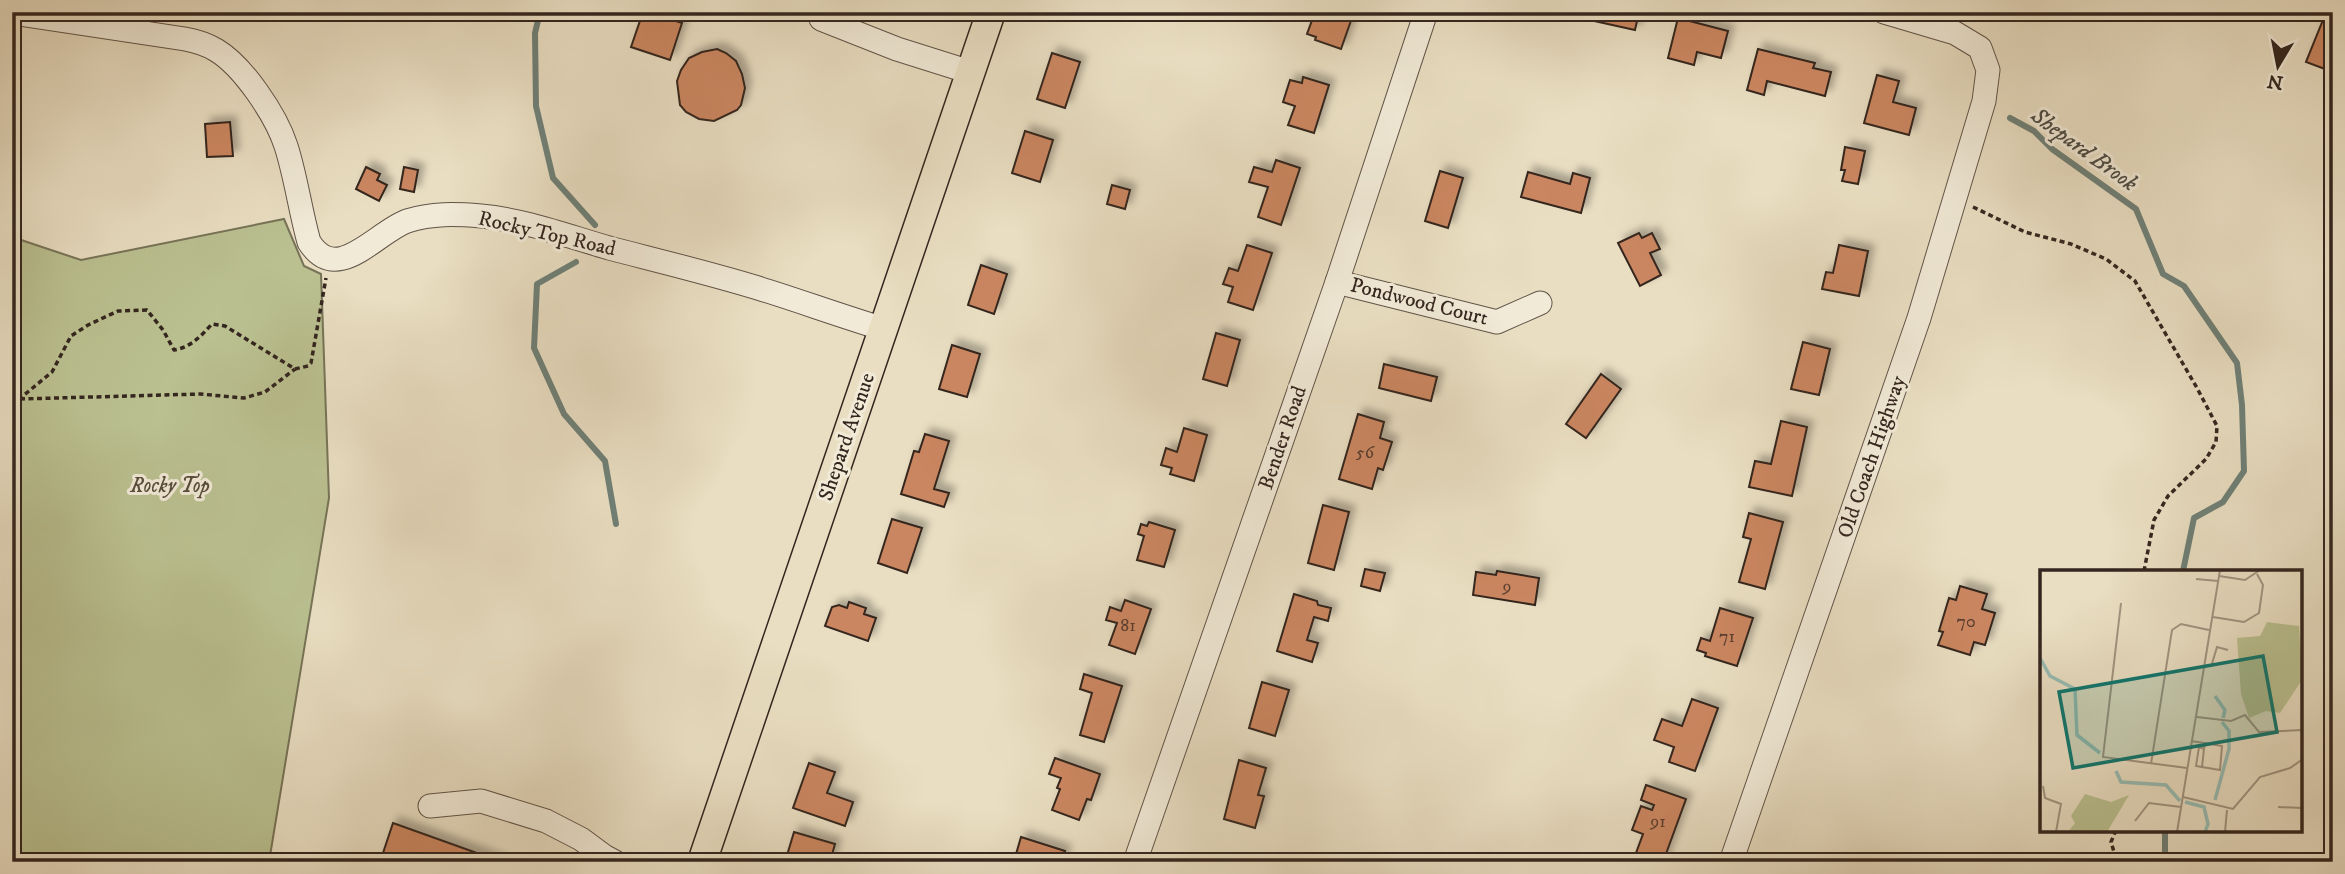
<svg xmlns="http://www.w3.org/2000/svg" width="2345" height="874" viewBox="0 0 2345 874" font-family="'IM FELL DW Pica',serif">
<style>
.green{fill:#bac090;stroke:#777358;stroke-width:2}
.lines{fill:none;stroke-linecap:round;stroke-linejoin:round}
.stream{stroke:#6f8077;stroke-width:6}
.building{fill:#ca8660;stroke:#34261f;stroke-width:2;filter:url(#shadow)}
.minor-casing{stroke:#615448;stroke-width:25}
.major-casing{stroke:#34261f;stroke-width:31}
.path{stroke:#34261f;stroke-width:3.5;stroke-dasharray:5 3.5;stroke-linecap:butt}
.minor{stroke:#f1ead7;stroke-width:23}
.major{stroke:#e9dec2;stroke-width:28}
.labels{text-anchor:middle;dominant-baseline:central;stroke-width:6;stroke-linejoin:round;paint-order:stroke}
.number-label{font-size:18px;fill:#5a3e2f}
.street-label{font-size:21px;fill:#34261f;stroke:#f1ead7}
.park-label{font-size:21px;font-style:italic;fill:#564c3b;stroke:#f1ead7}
.water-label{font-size:23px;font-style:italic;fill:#4d4c44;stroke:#f1ead7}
.inset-river{fill:none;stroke:#97bcb2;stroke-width:3.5}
.inset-road{fill:none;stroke:#a19481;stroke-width:2}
.view{fill:#0f766e;fill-opacity:0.15;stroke:#0f766e;stroke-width:3.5}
.inset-edge{fill:none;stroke:#34261f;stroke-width:3.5}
</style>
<defs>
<filter id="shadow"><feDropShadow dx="6" dy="-6" stdDeviation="3.5" flood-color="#0004"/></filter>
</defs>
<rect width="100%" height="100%" fill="#e9dec2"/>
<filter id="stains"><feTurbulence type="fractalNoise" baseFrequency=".00286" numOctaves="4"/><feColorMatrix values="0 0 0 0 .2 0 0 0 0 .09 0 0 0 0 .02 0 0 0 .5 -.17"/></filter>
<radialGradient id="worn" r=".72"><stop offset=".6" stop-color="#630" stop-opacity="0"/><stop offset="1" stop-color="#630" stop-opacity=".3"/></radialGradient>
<path class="green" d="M284,219l20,47 17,8 8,224 -60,364h-257v-625l69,23z"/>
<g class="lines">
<g class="stream">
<path d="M540,12l-5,21 1,73 17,72 42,47"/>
<path d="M2010,118l24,13 18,18 84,60 27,65 21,12 53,77 5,42 2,66 -21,31 -29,16 -11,53"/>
<path d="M576,262l-39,22 -3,64 30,66 41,47 11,63"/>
<path d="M2165,862v-32"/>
</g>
</g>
<g class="building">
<path d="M643,12h6l33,11 -12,37 -39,-13z"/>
<path d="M1325,12h29l-13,37 -26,-9 1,-3 -9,-3 7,-19 9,3z"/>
<path d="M1577,12h62l-4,18 -59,-13z"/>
<path d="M2325,15l8,3v54l-27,-10z"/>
<path d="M1678,18l50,13 -7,27 -24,-6 -3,13 -26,-7z"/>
<path d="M717,49l9,4 10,8 6,13 3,14 -4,17 -4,5 -23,11 -15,-2 -13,-7 -6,-7 -3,-24 4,-11 8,-12 13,-6z"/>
<path d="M1758,49l57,14 -2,5 18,4 -6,24 -58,-15 -3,14 -17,-5z"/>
<path d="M1052,53l28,9 -15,46 -28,-9z"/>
<path d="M1877,75l22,6 -6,21 23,6 -7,27 -45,-12z"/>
<path d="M1303,77l26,8 -15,48 -26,-8 7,-19 -12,-4 7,-22 12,3z"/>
<path d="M230,122l3,34 -26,1 -2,-33z"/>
<path d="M1025,131l28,9 -13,42 -28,-9z"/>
<path d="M1845,147l20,4 -7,33 -16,-3 3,-11h-4z"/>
<path d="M1276,160l24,8 -19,57 -23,-8 10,-30 -19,-5 5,-15 18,5z"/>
<path d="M366,167l14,7 -3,6 10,5 -8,16 -23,-12z"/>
<path d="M404,167l14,3 -4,22 -14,-3z"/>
<path d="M1440,171l23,7 -15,50 -23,-7z"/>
<path d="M1528,172l42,12 3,-11 17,5 -9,35 -60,-16z"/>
<path d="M1112,185l18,5 -5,19 -18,-5z"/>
<path d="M1639,233l3,5 10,-5 8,16 -10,4 11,22 -21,11 -22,-43z"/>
<path d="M1247,245l25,8 -19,57 -25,-8 5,-15 -10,-3 6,-16 9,3z"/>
<path d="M1839,245l29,6 -9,45 -37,-7 4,-17 7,1z"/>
<path d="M981,265l26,9 -13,40 -26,-9z"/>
<path d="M1216,333l24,7 -13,46 -24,-7z"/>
<path d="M1803,342l27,7 -11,46 -28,-6z"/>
<path d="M952,345l28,9 -13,43 -28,-8z"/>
<path d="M1384,364l53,13 -6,24 -52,-13z"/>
<path d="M1601,374l20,15 -35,49 -20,-14z"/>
<path d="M1358,414l26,8 -4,16 12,4 -9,28 -5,-2 -6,21 -33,-10z"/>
<path d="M1781,421l26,6 -15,69 -43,-9 6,-26 16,3z"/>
<path d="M1184,428l23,7 -13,46 -24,-7 2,-6 -11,-3 5,-17 11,4z"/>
<path d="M925,434l24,7 -15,48 15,4 -5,14 -43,-13 13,-43 5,1z"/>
<path d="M1323,505l26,7 -15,58 -26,-7z"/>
<path d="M1749,513l34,9 -18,67 -26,-7 12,-43 -8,-2z"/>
<path d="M892,519l30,9 -15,45 -29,-10z"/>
<path d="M1149,522l26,8 -11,37 -27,-7 7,-24 -6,-2 3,-10 6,2z"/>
<path d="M1365,569l20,4 -5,18 -19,-5z"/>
<path d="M1497,571l42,7 -4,27 -62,-10 3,-23 20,3z"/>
<path d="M1960,586l27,8 -5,15 13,4 -10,32 -11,-3 -4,13 -32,-10 5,-13 -4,-1 10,-33 7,2z"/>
<path d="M1294,594l23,7 1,4 13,3 -3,13 -14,-4 -7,23 11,3 -6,19 -35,-11z"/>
<path d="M1125,600l26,9 -16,45 -26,-9 8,-22 -11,-3 4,-13 11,4z"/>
<path d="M849,602l17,6 -2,6 12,4 -8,23 -43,-15 7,-19 7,-2 8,3z"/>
<path d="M1720,608l33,10 -16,48 -32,-10 1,-3 -9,-3 4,-12 9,3z"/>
<path d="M1084,674l38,12 -18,56 -24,-7 12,-42 -12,-4z"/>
<path d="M1262,682l27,8 -14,46 -26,-8z"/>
<path d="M1692,699l26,9 -23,63 -26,-9 5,-15 -20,-7 8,-21 20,7z"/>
<path d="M1055,758l45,16 -9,26 -4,-1 -8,21 -27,-10 8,-21 -3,-1 4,-10 -12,-4z"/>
<path d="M1239,760l27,8 -8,27 6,1 -9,32 -31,-9z"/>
<path d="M809,763l26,9 -8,21 26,9 -8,24 -52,-18z"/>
<path d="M1646,785l40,14 -23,63 -27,-9 7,-19 -11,-4 9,-24 11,4 2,-5 -13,-5z"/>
<path d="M393,823l109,39h-122z"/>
<path d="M794,832l41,12 -5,18h-45z"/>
<path d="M1021,837l44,14 -4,11 -47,-1z"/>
</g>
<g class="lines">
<defs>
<g id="minor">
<path d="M823,12l-2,7 76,30 73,23"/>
<path d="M12,13l173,26c11,2 21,5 31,11 27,16 60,65 70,96 10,31 14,64 23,96 28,44 66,-9 98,-21 25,-8 49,-7 74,-5 44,4 86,20 128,32 50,13 100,25 149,40 42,13 83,28 126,41"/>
<path d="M1337,282l160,40 43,-19"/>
<path d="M430,806l51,-5 65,20 35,18 23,17 11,6"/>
<path d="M1135,862l202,-580 89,-270"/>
<path d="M1731,862l188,-544 65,-217 4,-31 -8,-22 -25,-15 -71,-21"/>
</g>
<path id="major" d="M702,862l289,-850"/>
</defs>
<use href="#minor" class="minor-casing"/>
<use href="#major" class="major-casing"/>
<g class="path">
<path d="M1973,207l52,25 46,12 35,15 29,22 62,107 20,38 -1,16 -10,17 -38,37 -14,24 -10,51"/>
<path d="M20,399l180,-5 44,4 21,-6 30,-23"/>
<path d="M12,405l40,-33 19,-36 17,-11 30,-14 29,-1 16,20 11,20c17,-3 26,-13 38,-26l13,2 70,43 13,-3 3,-3 15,-85"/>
<path d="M2116,830l-5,12 6,20"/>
</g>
<use href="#minor" class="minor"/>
<use href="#major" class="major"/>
</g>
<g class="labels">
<g class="number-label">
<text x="1365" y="453">56</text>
<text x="1507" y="587">9</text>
<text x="1966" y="622">70</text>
<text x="1128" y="626">81</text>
<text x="1727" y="637">71</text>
<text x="1658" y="822">91</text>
</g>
<g class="street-label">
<text transform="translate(547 234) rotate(13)">Rocky Top Road</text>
<text transform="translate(1419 302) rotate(14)">Pondwood Court</text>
<text transform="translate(847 437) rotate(-71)">Shepard Avenue</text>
<text transform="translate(1283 438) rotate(-71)">Bender Road</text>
<text transform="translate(1872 457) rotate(-71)">Old Coach Highway</text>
</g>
<g class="park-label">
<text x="170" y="486">Rocky Top</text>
</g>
<g class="water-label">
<text transform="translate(2084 150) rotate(36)">Shepard Brook</text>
</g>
</g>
<g transform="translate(2040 570)">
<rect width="262" height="262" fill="#e9dec2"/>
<path d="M227,52l32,4 3,54 -22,33 -14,-2 -17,7 -8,-24 -4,-56 23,-2zM45,224l26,8 18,-7 -22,37h-39l7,-9 -4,-7z" fill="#bac090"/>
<path class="inset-river" d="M0,88l10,18 25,13 2,46 23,18M175,126l10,14 -2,8M76,201l5,11 45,3 14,16M175,230l14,-51v-18l-7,-9M145,232l19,5 4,17 -3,8"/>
<path class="inset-road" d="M179,6l26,4 15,-10M156,9l22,2M81,33l-18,154 84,11M173,47l31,5 15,-9 4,-28 -6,-11M171,97l6,-20 11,3M157,147l34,4 14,-6 14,17 44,-2M151,171l14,2 -1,6 -2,18 -6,-1 3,-19 5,2M111,194l21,-134 9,-6 28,6M162,197l18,3 2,-24 -17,-3M3,216l2,12 16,6 -5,28M143,227l50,12 27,-32 30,-9 13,-9M238,237l25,1M95,251l14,-18 32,4M137,262l43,-262M185,262l2,-22"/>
<path class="view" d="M223,86l14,76 -204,36 -14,-76z"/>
<rect width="262" height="262" class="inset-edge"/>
</g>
<rect width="2345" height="874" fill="none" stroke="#e9dec2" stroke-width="42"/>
<rect x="14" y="14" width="2317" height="846" fill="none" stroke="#34261f" stroke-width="3.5"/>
<rect x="21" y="21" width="2303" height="832" fill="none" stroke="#34261f" stroke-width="2"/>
<g transform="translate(2278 66) rotate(190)" stroke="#f1ead7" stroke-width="5" paint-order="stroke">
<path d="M0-5L12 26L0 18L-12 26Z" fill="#34261f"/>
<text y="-10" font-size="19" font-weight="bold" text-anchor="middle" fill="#34261f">N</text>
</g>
<rect width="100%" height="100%" filter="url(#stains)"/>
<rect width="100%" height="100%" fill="url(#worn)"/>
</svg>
